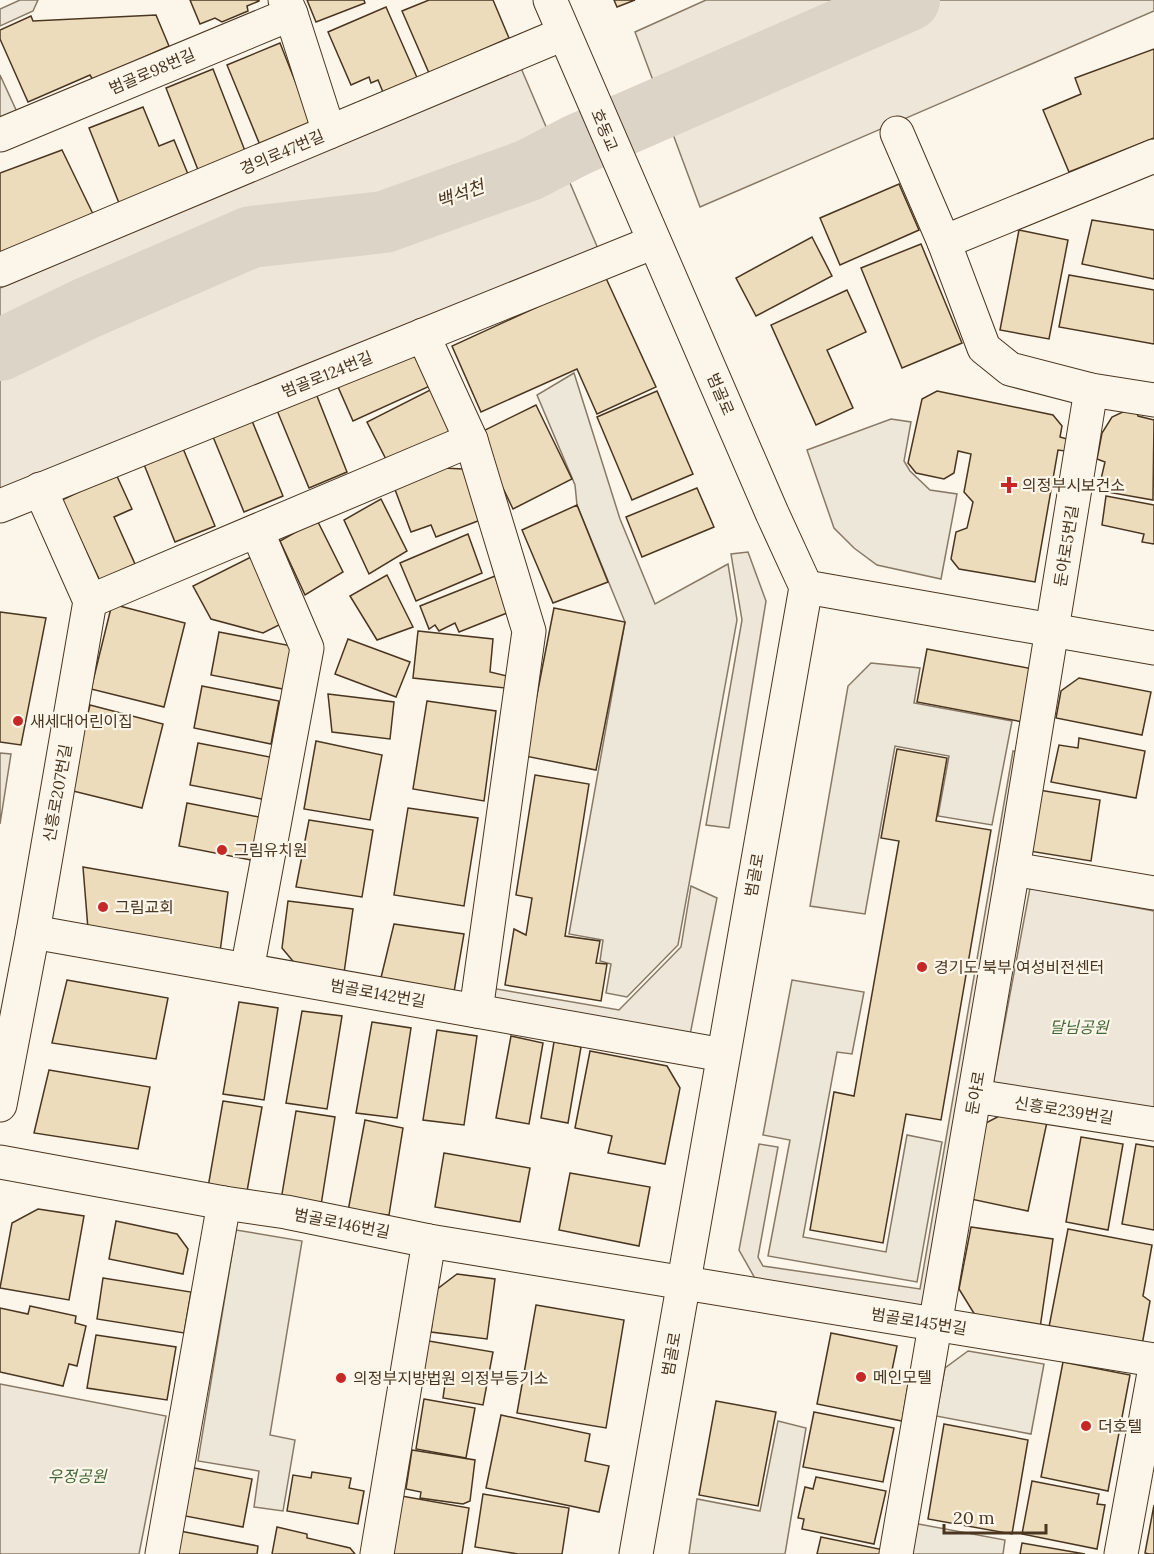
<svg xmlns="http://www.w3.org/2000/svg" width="1154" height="1554" viewBox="0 0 1154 1554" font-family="Lora,'Noto Sans KR',serif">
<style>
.green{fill:#ede6d9;stroke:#887966;stroke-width:1.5}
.parking{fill:#ede7d9;stroke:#887966;stroke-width:1.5}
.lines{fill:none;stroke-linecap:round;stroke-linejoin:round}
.river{stroke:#dcd4c6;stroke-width:62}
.building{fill:#ecdcbc;stroke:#4a3520;stroke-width:1.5}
.minor-casing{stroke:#4a3520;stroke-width:35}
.minor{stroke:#fbf6e9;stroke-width:33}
.poi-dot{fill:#c62828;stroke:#fbf6e9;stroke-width:2}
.labels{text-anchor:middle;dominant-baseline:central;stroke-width:4.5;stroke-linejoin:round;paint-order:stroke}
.street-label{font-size:16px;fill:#4a3520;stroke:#fbf6e9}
.poi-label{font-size:16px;fill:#4a3520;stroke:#fbf6e9;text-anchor:start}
.park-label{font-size:16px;font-style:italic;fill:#436837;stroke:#fbf6e9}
.water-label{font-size:18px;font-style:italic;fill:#4a3520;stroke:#fbf6e9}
</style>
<rect width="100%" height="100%" fill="#fbf6e9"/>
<g class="green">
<path d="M20,0h18l-5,11 -33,15v-17z"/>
<path d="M706,0h448v11l-454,196 -65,-175z"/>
<path d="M521,68l78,183 -599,249v-212z"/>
<path d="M748,552l18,49 -37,227 -23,-3 36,-205 -11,-66z"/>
<path d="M1013,751l14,3 -98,559 -168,-24 -22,-39 20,-106 19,3 -20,110 5,9 157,23z"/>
<path d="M0,753l11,1 -11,70z"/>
<path d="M691,886l26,12 -27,137 -202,-33 3,-14 128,22 62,-63z"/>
<path d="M1030,888l124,23v203l-162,-24z"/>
<path d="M0,1384l166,32 -27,138h-139z"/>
</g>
<g class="parking">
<path d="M0,75l17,37 -17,8z"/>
<path d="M574,373l46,146 35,85 73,-40 9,56 -59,325 -51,52 -21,-4 5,-29 -11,-3 3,-21 -34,-6 56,-312 -48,-117 -2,-20 -38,-90z"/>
<path d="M891,419l20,3 -7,39 6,10 20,19 27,4 -16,85 -64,-14 -23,-17 -20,-20 -27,-78z"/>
<path d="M871,663l49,5 -6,35 98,18 -20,104 -54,-9 11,-60 -54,-10 -30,168 -55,-8 38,-220z"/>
<path d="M792,980l72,12 -12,62 -15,-2 -34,185 83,15 21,-117 35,7 -25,140 -149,-26 22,-116 -27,-5z"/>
<path d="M236,1230l66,11 -32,194 25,5 -12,71 -29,-4 5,-36 -61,-10z"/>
<path d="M968,1351l76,13 -13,70 -95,-18 9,-48z"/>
<path d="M778,1421l28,7 -21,126h-96l8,-55 63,12z"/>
<path d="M913,1523l92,17 -2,14h-96z"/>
</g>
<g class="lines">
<path class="river" d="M0,350l87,-42 164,-71 133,-15 145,-52 48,-25 332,-145"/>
</g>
<g class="building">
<path d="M190,0h69v1l-12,5 1,5 -26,11 -7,-4 -15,6z"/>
<path d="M307,0h57l1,3 -49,19z"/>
<path d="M429,0h64l16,38 -80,35 -27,-62z"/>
<path d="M614,0h21l-18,7z"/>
<path d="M386,7l33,75 -34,15 -7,-17 -7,3 -2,-6 -18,8 -23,-53z"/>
<path d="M156,15l13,31 -76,34 -3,-5 -62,27 -28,-63v-9l31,-14 2,5z"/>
<path d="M280,43l32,81 -52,21 -33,-80z"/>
<path d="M1154,49v89l-85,34 -26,-62 38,-16 -6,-16z"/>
<path d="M213,69l34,87 -47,19 -34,-87z"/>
<path d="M143,107l16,39 15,-6 16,39 -69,29 -32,-80z"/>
<path d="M62,150l32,66 -94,37v-80z"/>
<path d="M899,184l20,46 -79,35 -20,-47z"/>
<path d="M1092,220l62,10v49l-72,-15z"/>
<path d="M1019,230l49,10 -19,99 -49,-9z"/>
<path d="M812,237l20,39 -76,40 -20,-38z"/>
<path d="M921,244l41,99 -60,25 -41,-100z"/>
<path d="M1069,275l85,15v54l-95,-17z"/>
<path d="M605,276l51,111 -59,27 -20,-45 -96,43 -29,-66z"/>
<path d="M847,290l19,42 -39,18 26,58 -37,17 -45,-100z"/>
<path d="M398,351l19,7 13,28 -77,35 -18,-41z"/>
<path d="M438,386l14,53 -61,30 -24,-47z"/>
<path d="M315,391l32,81 -38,16 -33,-80z"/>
<path d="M657,391l36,83 -61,26 -35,-83z"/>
<path d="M937,391l116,24 9,11 -2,11 7,2 -2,12 -7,-1 -23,132 -76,-13 -8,-10 5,-27 11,-4 6,-26 -9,-10 7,-38 -13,-3 -4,22 -10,6 -28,-6 -8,-10 14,-64z"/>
<path d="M536,405l36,74 -59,30 -36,-75z"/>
<path d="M1127,410l9,1 2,5 16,4 -1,80 -46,-8 2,-12 -8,-1 4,-17 -8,-3 5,-26 10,-16z"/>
<path d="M250,416l33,80 -39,16 -33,-80z"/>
<path d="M182,446l33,80 -40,16 -32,-80z"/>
<path d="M443,468l20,1 20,50 -47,18 -5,-12 -20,7 -17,-45z"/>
<path d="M116,474l16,35 -18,8 21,47 -35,17 -38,-81z"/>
<path d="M697,488l17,39 -72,30 -16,-40z"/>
<path d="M1106,496l48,9v39l-12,-2 2,-8 -42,-9z"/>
<path d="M381,499l26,52 -38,23 -25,-54z"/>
<path d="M577,505l31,77 -55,21 -31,-73z"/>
<path d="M317,520l26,52 -38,23 -25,-54z"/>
<path d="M468,534l14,39 -66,28 -16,-38z"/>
<path d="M255,555l32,66 -24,12 -52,-14 -18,-33z"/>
<path d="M387,575l26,52 -36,13 -27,-44z"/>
<path d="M495,576l12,37 -48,19 -4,-9 -16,8 -4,-6 -6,4 -9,-23z"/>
<path d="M112,604l73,19 -21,84 -73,-18z"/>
<path d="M554,608l71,14 -29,148 -71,-14z"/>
<path d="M0,612l46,6 -25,127 -21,-3z"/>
<path d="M418,631l75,8 -3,33 17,4 -2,12 -92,-10z"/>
<path d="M219,632l78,15 -9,43 -77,-15z"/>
<path d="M348,639l62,23 -14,35 -61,-23z"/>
<path d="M927,649l106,20 -10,53 -106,-20z"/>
<path d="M1079,678l72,14 -9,43 -86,-17 5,-27z"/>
<path d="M202,686l77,15 -8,43 -77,-16z"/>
<path d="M328,694l66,8 -4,37 -58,-7z"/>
<path d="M427,701l69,10 -12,90 -71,-12z"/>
<path d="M90,705l73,19 -21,84 -73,-18z"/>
<path d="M1079,738l66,13 -9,47 -85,-16 8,-37 19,3z"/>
<path d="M316,741l66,14 -12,65 -66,-11z"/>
<path d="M198,743l77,15 -8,42 -77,-15z"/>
<path d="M897,749l50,9 -11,63 55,9 -50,290 -35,-6 -23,129 -73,-13 24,-138 20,4 45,-255 -18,-3z"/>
<path d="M535,775l54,9 -24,152 35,5 -4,22 11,1 -6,37 -96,-16 9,-56 12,6 6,-37 -16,-3z"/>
<path d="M1039,790l61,10 -9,61 -62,-10z"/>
<path d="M187,803l77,15 -8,43 -77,-15z"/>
<path d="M408,808l70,10 -14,88 -70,-11z"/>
<path d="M309,820l64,10 -11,67 -66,-10z"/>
<path d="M83,867l145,25 -8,60 -132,-23z"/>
<path d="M288,901l65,8 -9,64 -47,-7 -15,-18z"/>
<path d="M394,924l70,10 -11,64 -74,-12z"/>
<path d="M67,980l101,18 -12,61 -104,-16z"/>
<path d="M239,1002l39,6 -14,92 -41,-6z"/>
<path d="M302,1011l40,5 -15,93 -41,-6z"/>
<path d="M372,1022l39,6 -14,90 -41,-5z"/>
<path d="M437,1030l40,6 -13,89 -41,-5z"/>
<path d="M511,1036l32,7 -14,81 -33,-6z"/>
<path d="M554,1042l27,5 -13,76 -27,-5z"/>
<path d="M590,1051l77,15 13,22 -15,76 -57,-11 4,-17 -37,-8z"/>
<path d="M49,1070l101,17 -12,62 -104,-16z"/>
<path d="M223,1101l39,6 -16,90 -39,-4z"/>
<path d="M296,1111l39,6 -14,88 -40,-5z"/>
<path d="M1005,1113l42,9 -19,89 -62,-13 16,-73z"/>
<path d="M365,1120l38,8 -14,87 -41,-4z"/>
<path d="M1081,1137l42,7 -15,86 -42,-8z"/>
<path d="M1136,1144l18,3v83l-32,-6z"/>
<path d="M444,1153l86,15 -10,54 -85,-15z"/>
<path d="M570,1173l80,14 -11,59 -80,-16z"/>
<path d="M38,1209l46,7 -15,84 -69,-12 12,-65z"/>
<path d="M116,1221l61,13 11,15 -5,25 -74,-15z"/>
<path d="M971,1227l82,12 -13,89 -65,-13 -16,-26z"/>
<path d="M1068,1229l84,16 -9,51 7,5 -8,44 -93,-18z"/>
<path d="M457,1274l38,5 -8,60 -56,-7 5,-42z"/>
<path d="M103,1278l88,14 -7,41 -87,-14z"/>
<path d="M536,1305l88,15 -18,108 -89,-15z"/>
<path d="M30,1306l46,10 -1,7 11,3 -9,40 -8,-2 -6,22 -63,-14v-64l28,6z"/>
<path d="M831,1333l66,13 -6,29 18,4 -7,42 -85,-17z"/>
<path d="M96,1335l80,12 -9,53 -80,-12z"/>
<path d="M423,1340l70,12 -10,53 -40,-7 2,-14 -29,-6z"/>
<path d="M1063,1362l67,13 -22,116 -67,-14z"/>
<path d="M424,1399l51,9 -9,50 -50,-9z"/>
<path d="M716,1401l60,11 -18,94 -59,-11z"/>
<path d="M814,1412l80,16 -11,54 -80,-15z"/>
<path d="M501,1415l89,19 -5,27 24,5 -10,46 -113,-24z"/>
<path d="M944,1424l84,16 -16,94 -84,-15z"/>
<path d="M412,1450l63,10 -5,41 -7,3 -43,-6 1,-6 -15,-3z"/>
<path d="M189,1467l63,12 -9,48 -63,-12z"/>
<path d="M312,1472l39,6 -2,10 15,3 -6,33 -71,-13 6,-36 18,3z"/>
<path d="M816,1477l70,14 -12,53 -72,-15 2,-10 -6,-1 7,-31 8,2z"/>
<path d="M1032,1481l67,13 -2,10 8,1 -8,44 -75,-15z"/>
<path d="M483,1494l86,14 -7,46h-44l-43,-7z"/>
<path d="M396,1495l73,13 -7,46h-75z"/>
<path d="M1154,1505v49h-5l-4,-1z"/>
<path d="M277,1527l30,7v4l43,10 5,6h-83z"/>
<path d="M180,1531l78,15 -1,8h-81z"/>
<path d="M821,1537l63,13 -1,4h-66z"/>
<path d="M1022,1543l63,11h-65z"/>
</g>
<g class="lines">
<defs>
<g id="minor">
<path d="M550,0l222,513 34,74 -170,967"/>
<path d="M291,14l38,118"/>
<path d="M897,133l47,109 40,106 26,21 81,21 63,10"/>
<path d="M0,135l291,-121 -6,-14"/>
<path d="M944,242l210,-86"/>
<path d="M0,270l563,-236"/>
<path d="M423,335l48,105 58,191 -53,380"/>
<path d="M0,506l654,-264"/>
<path d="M806,587l348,61"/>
<path d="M90,601l381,-161"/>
<path d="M1013,869l141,24"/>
<path d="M33,932l690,123"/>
<path d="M247,970l60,-322 -50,-117"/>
<path d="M975,1096l179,28"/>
<path d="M0,1105l33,-173 57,-331 -50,-112"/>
<path d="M0,1162l224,41 62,9 143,29 725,119"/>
<path d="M162,1554l62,-351"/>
<path d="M377,1554l52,-313"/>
<path d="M896,1554l117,-685 78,-479"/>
<path d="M1121,1554l33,-181"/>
</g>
</defs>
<use href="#minor" class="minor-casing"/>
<use href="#minor" class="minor"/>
</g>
<g class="poi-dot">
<path d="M1006 476h6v6h6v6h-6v6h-6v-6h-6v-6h6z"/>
<circle cx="18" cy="721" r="6"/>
<circle cx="222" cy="850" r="6"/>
<circle cx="103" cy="907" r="6"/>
<circle cx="922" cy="967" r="6"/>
<circle cx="861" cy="1377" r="6"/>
<circle cx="341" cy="1378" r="6"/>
<circle cx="1086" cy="1426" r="6"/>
</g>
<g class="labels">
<g class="street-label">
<text transform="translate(152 71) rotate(-23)">범골로98번길</text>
<text transform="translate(605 130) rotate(67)">호동교</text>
<text transform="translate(282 152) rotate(-23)">경의로47번길</text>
<text transform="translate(327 374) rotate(-22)">범골로124번길</text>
<text transform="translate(721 394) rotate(67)">범골로</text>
<text transform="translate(1066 546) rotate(-81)">둔야로5번길</text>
<text transform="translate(57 793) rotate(-80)">신흥로207번길</text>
<text transform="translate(754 875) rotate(-80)">범골로</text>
<text transform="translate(378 993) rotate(10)">범골로142번길</text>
<text transform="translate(975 1093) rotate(-80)">둔야로</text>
<text transform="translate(1064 1110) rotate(9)">신흥로239번길</text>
<text transform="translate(342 1223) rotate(11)">범골로146번길</text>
<text transform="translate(919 1321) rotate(9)">범골로145번길</text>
<text transform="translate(671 1354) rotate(-80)">범골로</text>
</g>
<g class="poi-label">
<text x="1022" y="485">의정부시보건소</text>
<text x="30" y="721">새세대어린이집</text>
<text x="234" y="850">그림유치원</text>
<text x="115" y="907">그림교회</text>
<text x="934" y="967">경기도 북부 여성비전센터</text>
<text x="873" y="1377">메인모텔</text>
<text x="353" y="1378">의정부지방법원 의정부등기소</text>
<text x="1098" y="1426">더호텔</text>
</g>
<g class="park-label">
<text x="1079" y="1027">달님공원</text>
<text x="77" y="1476">우정공원</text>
</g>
<g class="water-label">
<text transform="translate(460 194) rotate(-20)">백석천</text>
</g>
</g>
<path d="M944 1524v9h102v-9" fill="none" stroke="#4a3520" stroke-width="3"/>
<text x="953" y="1524" font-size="18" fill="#4a3520" stroke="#fbf6e9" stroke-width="4.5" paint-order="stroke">20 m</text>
</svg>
